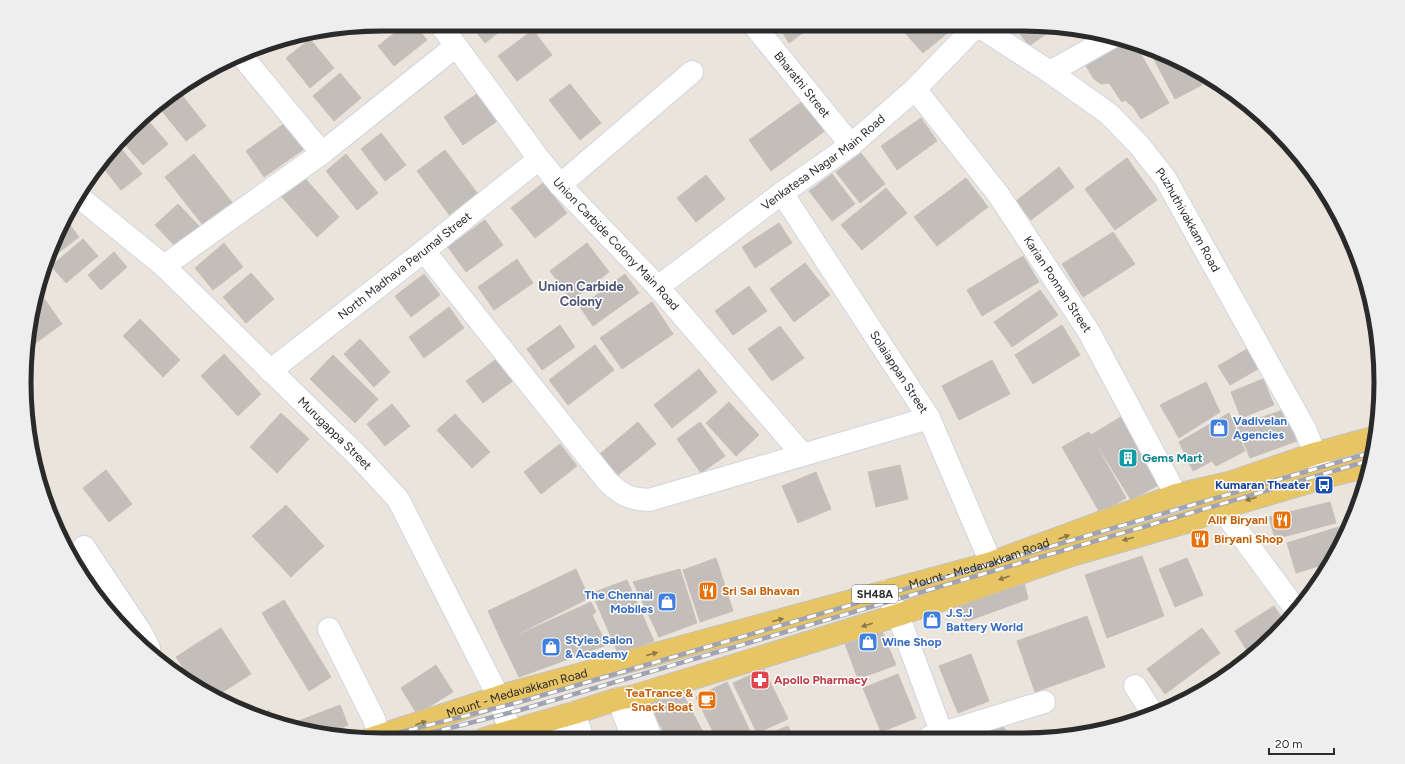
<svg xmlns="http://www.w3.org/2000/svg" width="1405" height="764" viewBox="0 0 1405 764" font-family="Figtree,sans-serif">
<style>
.building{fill:#c3beb9;stroke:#c6c0b6}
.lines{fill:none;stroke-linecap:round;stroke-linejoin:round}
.minor-casing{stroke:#d2d5e2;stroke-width:24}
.major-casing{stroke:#c3c3c3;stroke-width:24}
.minor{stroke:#fff;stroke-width:22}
.major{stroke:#e8c564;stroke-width:22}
.rail-casing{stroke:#9fa3b3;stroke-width:4.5}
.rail{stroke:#fff;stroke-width:3;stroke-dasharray:9;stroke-linecap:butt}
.oneway{fill:#897847}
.labels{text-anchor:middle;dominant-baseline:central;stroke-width:3;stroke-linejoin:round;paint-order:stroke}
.shield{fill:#fff;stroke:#6a6a6a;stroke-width:1}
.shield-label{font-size:11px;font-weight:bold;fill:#2a2a2a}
.street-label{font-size:12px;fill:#2a2a2a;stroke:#fff}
.shop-label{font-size:12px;font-weight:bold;fill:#366cbe;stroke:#fff;text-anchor:start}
.culture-label{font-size:12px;font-weight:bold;fill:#0d838f;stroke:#fff;text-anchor:start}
.transit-label{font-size:12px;font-weight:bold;fill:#164399;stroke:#fff;text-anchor:end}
.food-label{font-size:12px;font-weight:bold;fill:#c56008;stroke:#fff;text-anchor:end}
.health-label{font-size:12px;font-weight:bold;fill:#be3a42;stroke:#fff;text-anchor:start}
.neighbourhood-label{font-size:13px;font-weight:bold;fill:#4d5678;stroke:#fff}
.rim{fill:none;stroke:#2a2a2a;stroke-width:5}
</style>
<rect width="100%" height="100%" fill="#ebe4dc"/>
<g class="building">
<path d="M406,24h8l13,16 -33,26 -16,-20z"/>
<path d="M480,24h29l-24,19 -11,-14z"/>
<path d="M777,24h38l-26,19z"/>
<path d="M898,25h46l6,6 -27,22z"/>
<path d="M1014,25h32l11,1 -28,20z"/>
<path d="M533,30l19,25 -35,26 -19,-25z"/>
<path d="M310,39l24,29 -24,20 -24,-30z"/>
<path d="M1125,40l10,4 34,59 -28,16 -7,-11 -9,-8 -3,2 -13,-19 -8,1 -7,-5 -8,-13z"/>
<path d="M1149,50l44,18 9,17 -27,14z"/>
<path d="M340,73l21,25 -27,23 -21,-25z"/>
<path d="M570,84l31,39 -21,17 -31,-40z"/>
<path d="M178,90l28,36 -20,15 -28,-35z"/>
<path d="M481,91l19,28 -37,26 -19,-28z"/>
<path d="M804,100l22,30 -55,41 -22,-31z"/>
<path d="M146,118l22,26 -25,21 -20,-23z"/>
<path d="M921,118l16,23 -40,29 -16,-24z"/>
<path d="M285,123l19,26 -40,28 -18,-26z"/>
<path d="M381,133l25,32 -21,16 -24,-32z"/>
<path d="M119,146l23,28 -21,16 -20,-25z"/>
<path d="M445,150l36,48 -28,22 -36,-49z"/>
<path d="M861,153l24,31 -25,19 -24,-31z"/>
<path d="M194,154l41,52 -29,23 -41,-52z"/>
<path d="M346,154l32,39 -21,17 -31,-39z"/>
<path d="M1127,158l30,42 -42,30 -30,-41z"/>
<path d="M1059,167l15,20 -43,33 -15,-19z"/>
<path d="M832,174l23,30 -23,17 -23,-30z"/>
<path d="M706,175l19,24 -29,23 -19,-24z"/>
<path d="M304,177l35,40 -22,20 -36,-41z"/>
<path d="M966,178l22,29 -51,39 -23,-29z"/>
<path d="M543,183l24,30 -32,25 -24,-30z"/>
<path d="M886,188l21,25 -45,37 -21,-25z"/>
<path d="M178,204l22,23 -22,22 -23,-24z"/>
<path d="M485,220l18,25 -37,27 -18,-25z"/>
<path d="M67,221l12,16 -30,23z"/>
<path d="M779,223l13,20 -37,25 -13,-21z"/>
<path d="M1113,232l22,32 -52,33 -21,-33z"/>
<path d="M83,239l15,17 -32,27 -15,-17z"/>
<path d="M224,243l19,24 -30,23 -18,-22z"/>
<path d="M587,243l22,29 -37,28 -22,-29z"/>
<path d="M114,252l13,15 -26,23 -13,-15z"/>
<path d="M1023,256l16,26 -57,34 -15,-26z"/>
<path d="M517,259l16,24 -39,27 -16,-23z"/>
<path d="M805,263l25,32 -36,27 -24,-33z"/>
<path d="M251,273l23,26 -28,24 -23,-26z"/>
<path d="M424,274l16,21 -29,22 -16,-21z"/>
<path d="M625,274l14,19 -46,33 -13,-19z"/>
<path d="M749,286l18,25 -34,24 -18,-24z"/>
<path d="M1040,290l18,25 -46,32 -18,-25z"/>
<path d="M43,297l19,27 -32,23 5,-44z"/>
<path d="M652,302l21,32 -51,35 -22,-31z"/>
<path d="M449,307l15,21 -40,30 -15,-21z"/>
<path d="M140,319l40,41 -17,17 -40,-41z"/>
<path d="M560,325l15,22 -33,23 -15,-21z"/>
<path d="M1062,325l18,30 -47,29 -18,-29z"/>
<path d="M780,326l24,32 -32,23 -24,-32z"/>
<path d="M360,339l30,33 -16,15 -30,-33z"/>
<path d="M595,345l19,25 -46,35 -19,-25z"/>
<path d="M1247,349l11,20 -28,16 -12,-19z"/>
<path d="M224,354l37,40 -23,22 -37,-40z"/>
<path d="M333,355l45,44 -23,24 -45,-44z"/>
<path d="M498,358l16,22 -31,23 -17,-22z"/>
<path d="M992,360l18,34 -51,26 -17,-34z"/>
<path d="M699,369l18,23 -45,36 -18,-23z"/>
<path d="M1263,379l11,26 -33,13 -10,-26z"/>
<path d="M1206,382l14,30 -41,26 -19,-33z"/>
<path d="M729,402l30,33 -23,21 -30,-33z"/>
<path d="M392,404l18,22 -25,20 -18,-22z"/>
<path d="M1286,409l11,32 -47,17 -13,-32z"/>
<path d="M281,413l28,26 -32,34 -27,-26z"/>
<path d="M1229,413l16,38 -29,15 -4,-5 -19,10 -14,-29z"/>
<path d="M455,414l35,38 -18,16 -35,-38z"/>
<path d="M1124,415l40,67 -33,18 -40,-65z"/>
<path d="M638,422l18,22 -38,31 -18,-21z"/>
<path d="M700,422l25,34 -24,17 -24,-34z"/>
<path d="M1089,432l37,66 -26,15 -38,-66z"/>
<path d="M560,444l17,22 -36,28 -17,-22z"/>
<path d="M900,465l8,34 -32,8 -8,-35z"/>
<path d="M106,470l26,34 -23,18 -26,-34z"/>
<path d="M816,472l15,37 -33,14 -16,-37z"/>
<path d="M1330,502l6,21 -61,16 -6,-22z"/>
<path d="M286,505l38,41 -33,31 -39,-41z"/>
<path d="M1345,525l1,7 -14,30 -36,11 -9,-30z"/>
<path d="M1142,556l22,60 -57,22 -22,-63z"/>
<path d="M716,558l17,53 -33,11 -17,-52z"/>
<path d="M1187,558l16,37 -28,12 -16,-38z"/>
<path d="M576,569l13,29 -87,44 -14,-31z"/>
<path d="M680,569l17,54 -38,14 -26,-55z"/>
<path d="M627,580l27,61 -36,12 -26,-60z"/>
<path d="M1024,582l4,17 -63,23 -8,-19z"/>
<path d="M108,596l13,24 -3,2 -5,-4 -11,-18z"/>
<path d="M284,600l47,77 -22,14 -47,-78z"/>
<path d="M591,602l5,10 -4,3 15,30 -88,32 -17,-35z"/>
<path d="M1274,606l12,18 -29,25 -8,5 -14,-23z"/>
<path d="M1087,616l18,51 -70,25 -18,-51z"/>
<path d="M221,628l30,46 -36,23 -12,-5 -8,-7 -19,-28z"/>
<path d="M1202,628l18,25 -55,41 -18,-25z"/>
<path d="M881,629l15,36 -38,14 -13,-35z"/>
<path d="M971,654l18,47 -31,12 -19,-47z"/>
<path d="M436,665l17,27 -36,22 -16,-26z"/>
<path d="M764,669l24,50 -31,14 -24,-50z"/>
<path d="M898,674l18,44 -35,14 -18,-44z"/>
<path d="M727,682l23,49 -15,7h-19l-20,-41z"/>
<path d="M679,687l24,45 -12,6h-24l-19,-35z"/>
<path d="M340,705l8,20 -21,9 -38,-6 -1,-3z"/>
<path d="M269,710l7,12 -16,-6z"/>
<path d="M998,719l11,16 -2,2h-36z"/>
<path d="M788,726l5,12h-35z"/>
</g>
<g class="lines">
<defs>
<g id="minor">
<path id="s1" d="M440,24l99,135 21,26 98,102 145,168"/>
<path id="s2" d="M753,24l98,121"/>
<path id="s3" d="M977,25l73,47 59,42 30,31 26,33 140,251 19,48"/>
<path d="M242,56l80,97"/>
<path d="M1050,72l64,-36"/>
<path id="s4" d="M915,89l83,105 91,138 87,163"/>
<path d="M560,185l132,-113"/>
<path id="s5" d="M782,193l147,225 62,145"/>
<path id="s6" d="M78,196l86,70 197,193 37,40 100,197 12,35"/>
<path d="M424,251l183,230c15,14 21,18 42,19l280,-82"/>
<path d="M164,266l158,-113 134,-107"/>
<path id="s7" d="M658,287l124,-94 69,-48 64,-56 62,-64"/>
<path id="s8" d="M270,371l154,-120 115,-92"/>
<path d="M1221,508l76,103"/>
<path d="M84,547l56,84 9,17"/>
<path d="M886,591l12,24 45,122"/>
<path d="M329,629l45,90 6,18"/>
<path d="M1135,686l18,28"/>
<path d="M635,696l16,42"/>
<path d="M618,699l15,39"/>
<path d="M574,713l9,26"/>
<path d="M556,719l7,20"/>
<path d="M930,737l114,-35"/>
</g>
<g id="major">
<path id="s9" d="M370,739l138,-45 483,-131 185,-68 53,-12 85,-29 62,-17"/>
<path d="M484,739l90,-26 44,-14 17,-3 263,-81 174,-60 118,-34 31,-13 115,-34 33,-8"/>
</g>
</defs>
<use href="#minor" class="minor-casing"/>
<use href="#major" class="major-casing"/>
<use href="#minor" class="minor"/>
<use href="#major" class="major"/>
<defs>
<g id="rail">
<path d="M374,739l142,-36 857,-251"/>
<path d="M407,739l113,-29 851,-250"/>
</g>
</defs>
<use href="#rail" class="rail-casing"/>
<use href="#rail" class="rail"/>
</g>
<defs><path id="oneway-solid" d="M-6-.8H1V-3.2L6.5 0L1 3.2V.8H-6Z"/></defs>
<g class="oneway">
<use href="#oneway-solid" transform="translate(1251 499) rotate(164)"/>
<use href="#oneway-solid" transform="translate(1064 537) rotate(-20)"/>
<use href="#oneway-solid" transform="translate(1128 539) rotate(164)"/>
<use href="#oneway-solid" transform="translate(1004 578) rotate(161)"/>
<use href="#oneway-solid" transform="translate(778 620) rotate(-15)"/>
<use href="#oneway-solid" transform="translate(867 625) rotate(163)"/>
<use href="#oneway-solid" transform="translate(652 654) rotate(-15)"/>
<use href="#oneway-solid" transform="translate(421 723) rotate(-19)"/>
</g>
<defs>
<symbol id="shop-square" viewBox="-11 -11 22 22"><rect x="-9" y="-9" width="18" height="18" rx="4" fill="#3f7fe0" stroke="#fff"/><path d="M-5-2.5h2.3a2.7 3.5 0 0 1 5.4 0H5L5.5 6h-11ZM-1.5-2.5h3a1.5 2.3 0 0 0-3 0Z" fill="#fff"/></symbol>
<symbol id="building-square" viewBox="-11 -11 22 22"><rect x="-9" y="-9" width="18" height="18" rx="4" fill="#0f9aa8" stroke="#fff"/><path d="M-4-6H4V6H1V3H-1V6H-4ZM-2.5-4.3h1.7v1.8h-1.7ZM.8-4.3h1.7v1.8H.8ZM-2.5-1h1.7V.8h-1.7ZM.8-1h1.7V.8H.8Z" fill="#fff"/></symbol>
<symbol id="bus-square" viewBox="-11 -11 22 22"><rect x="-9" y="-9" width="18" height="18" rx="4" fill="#1a4fb4" stroke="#fff"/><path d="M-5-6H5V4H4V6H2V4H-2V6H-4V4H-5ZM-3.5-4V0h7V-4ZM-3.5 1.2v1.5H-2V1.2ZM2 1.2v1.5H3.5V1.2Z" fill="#fff"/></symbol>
<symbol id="restaurant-square" viewBox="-11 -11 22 22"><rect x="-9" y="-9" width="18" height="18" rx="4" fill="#e8710a" stroke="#fff"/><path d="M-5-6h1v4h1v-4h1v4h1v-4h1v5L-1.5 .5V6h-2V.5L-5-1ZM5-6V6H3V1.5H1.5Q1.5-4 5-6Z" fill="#fff"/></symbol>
<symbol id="pharmacy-square" viewBox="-11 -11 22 22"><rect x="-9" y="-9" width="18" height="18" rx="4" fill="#e0444e" stroke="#fff"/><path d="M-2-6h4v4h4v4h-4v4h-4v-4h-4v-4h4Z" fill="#fff"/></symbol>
<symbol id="cafe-square" viewBox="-11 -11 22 22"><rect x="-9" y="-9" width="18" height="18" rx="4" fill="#e8710a" stroke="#fff"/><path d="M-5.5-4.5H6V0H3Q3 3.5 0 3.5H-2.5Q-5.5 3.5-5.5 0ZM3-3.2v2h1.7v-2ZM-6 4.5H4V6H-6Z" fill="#fff"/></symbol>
</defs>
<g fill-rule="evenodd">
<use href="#shop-square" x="1208" y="417" width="22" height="22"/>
<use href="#building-square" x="1117" y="447" width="22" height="22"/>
<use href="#bus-square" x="1313" y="474" width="22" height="22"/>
<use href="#restaurant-square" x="1271" y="509" width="22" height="22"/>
<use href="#restaurant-square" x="1189" y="528" width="22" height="22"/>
<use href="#restaurant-square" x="697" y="580" width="22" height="22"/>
<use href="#shop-square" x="656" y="591" width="22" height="22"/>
<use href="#shop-square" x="921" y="609" width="22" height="22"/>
<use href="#shop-square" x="857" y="631" width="22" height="22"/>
<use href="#shop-square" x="540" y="636" width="22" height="22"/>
<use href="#pharmacy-square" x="749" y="669" width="22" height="22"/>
<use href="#cafe-square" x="696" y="689" width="22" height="22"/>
</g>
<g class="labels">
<rect class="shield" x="852" y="585" width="46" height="18" rx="3"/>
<g class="shield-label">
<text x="875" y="594">SH48A</text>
</g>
<g class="street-label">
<text stroke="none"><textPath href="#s2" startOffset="78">Bharathi Street</textPath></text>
<text stroke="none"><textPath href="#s7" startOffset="207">Venkatesa Nagar Main Road</textPath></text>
<text stroke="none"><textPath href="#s3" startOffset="292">Puzhuthivakkam Road</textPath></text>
<text stroke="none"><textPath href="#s1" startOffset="282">Union Carbide Colony Main Road</textPath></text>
<text stroke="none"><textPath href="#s8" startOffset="171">North Madhava Perumal Street</textPath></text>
<text stroke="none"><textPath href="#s4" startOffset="242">Karian Ponnan Street</textPath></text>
<text stroke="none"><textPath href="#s5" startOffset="214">Solaiappan Street</textPath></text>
<text stroke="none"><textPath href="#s6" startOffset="350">Murugappa Street</textPath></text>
<text stroke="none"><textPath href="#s9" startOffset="634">Mount - Medavakkam Road</textPath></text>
<text stroke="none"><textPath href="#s9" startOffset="154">Mount - Medavakkam Road</textPath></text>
</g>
<g class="shop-label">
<text x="1233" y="421">Vadivelan<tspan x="1233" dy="14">Agencies</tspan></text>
<text x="653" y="595" text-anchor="end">The Chennai<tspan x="653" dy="14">Mobiles</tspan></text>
<text x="946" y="613">J.S.J<tspan x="946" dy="14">Battery World</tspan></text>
<text x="565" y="640">Styles Salon<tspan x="565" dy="14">&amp; Academy</tspan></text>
<text x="882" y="642">Wine Shop</text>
</g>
<g class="culture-label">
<text x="1142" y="458">Gems Mart</text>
</g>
<g class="transit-label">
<text x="1310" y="485">Kumaran Theater</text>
</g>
<g class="food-label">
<text x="1268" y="520">Alif Biryani</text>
<text x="1214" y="539" text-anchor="start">Biryani Shop</text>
<text x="722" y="591" text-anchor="start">Sri Sai Bhavan</text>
<text x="693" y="693">TeaTrance &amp;<tspan x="693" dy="14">Snack Boat</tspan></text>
</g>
<g class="health-label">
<text x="774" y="680">Apollo Pharmacy</text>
</g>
<g class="neighbourhood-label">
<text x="581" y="286">Union Carbide<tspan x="581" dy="15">Colony</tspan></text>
</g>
</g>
<path d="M0 0H1405V764H0ZM382 31H1023A351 351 0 0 1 1374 382V382A351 351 0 0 1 1023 733H382A351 351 0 0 1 31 382V382A351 351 0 0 1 382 31Z" fill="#eee" fill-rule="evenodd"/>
<path class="rim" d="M382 31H1023A351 351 0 0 1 1374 382V382A351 351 0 0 1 1023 733H382A351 351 0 0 1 31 382V382A351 351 0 0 1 382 31Z"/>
<path d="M1269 748v6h65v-6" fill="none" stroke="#2a2a2a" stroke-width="2"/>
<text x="1275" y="748" font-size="12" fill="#2a2a2a" stroke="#ffffff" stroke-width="3" paint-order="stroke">20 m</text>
</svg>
